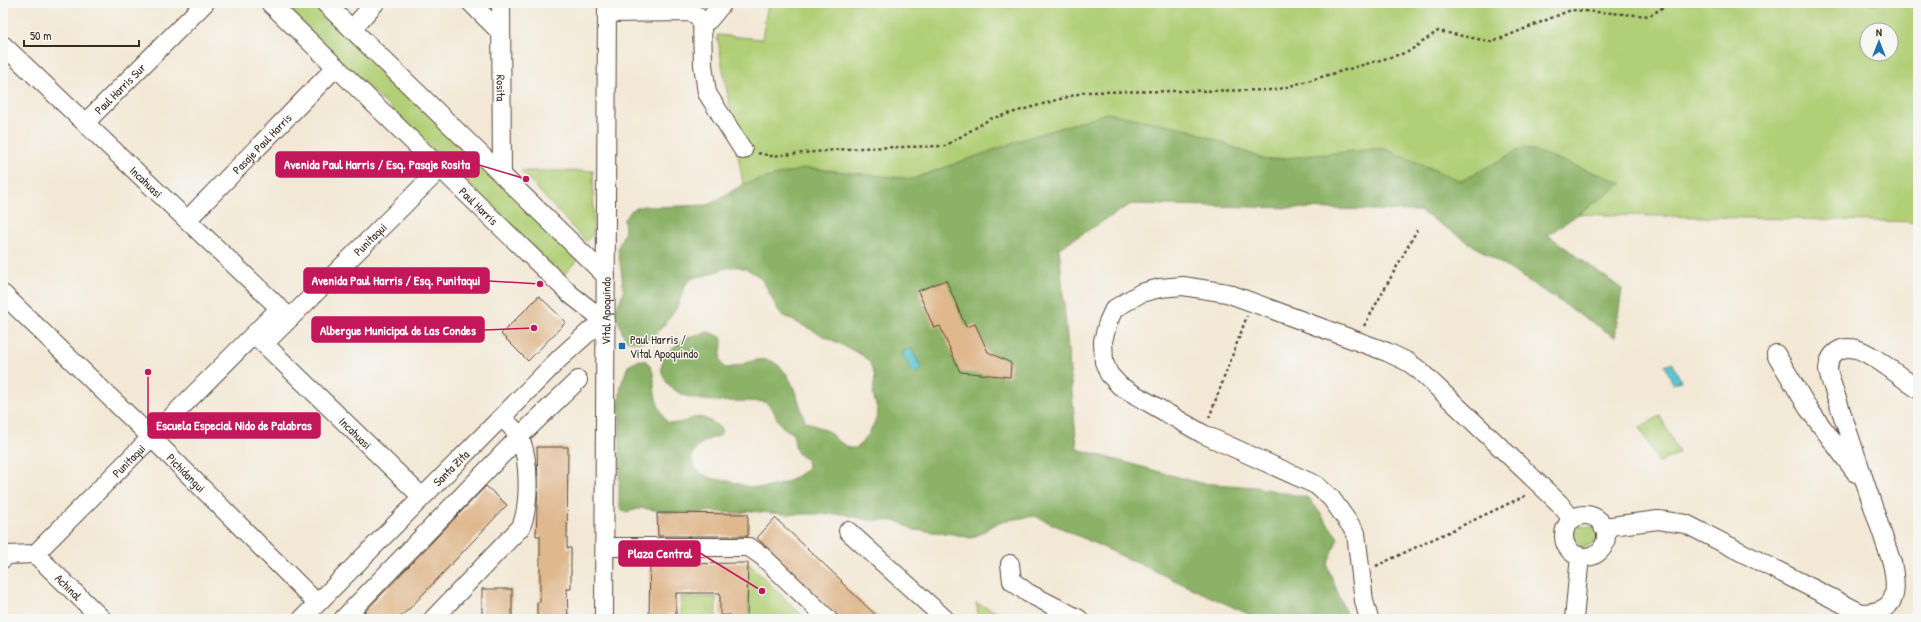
<svg xmlns="http://www.w3.org/2000/svg" width="1921" height="622" viewBox="0 0 1921 622" font-family="'Patrick Hand',sans-serif">
<style>
.green{fill:#b0cf76;stroke:#767c4a;fill-rule:evenodd}
.forest{fill:#8cb267;stroke:#646e42}
.water{fill:#5ac7d1;stroke:#4a7878}
.building{fill:#dfb88e}
.lines{fill:none;stroke-linecap:round;stroke-linejoin:round}
.minor-casing{stroke:#574639;stroke-width:20}
.path{stroke:#574639;stroke-width:2.5;stroke-dasharray:3 3;stroke-linecap:butt}
.minor{stroke:#fff;stroke-width:18}
.poi-dot{fill:#1f6fb2;stroke:#f6f6f2;stroke-width:1.5}
.labels{text-anchor:middle;dominant-baseline:central;stroke-width:3;stroke-linejoin:round;paint-order:stroke}
.street-label{font-size:12px;fill:#3b2a1e;stroke:#f6f6f2}
.poi-label{font-size:12px;fill:#3b2a1e;stroke:#f6f6f2;text-anchor:start}
.leader{fill:none;stroke:#c2185b;stroke-width:1.5}
.callout-dot{fill:#c2185b;stroke:#f6f6f2;stroke-width:1.5}
.callout{fill:#c2185b;stroke:#c2185b;stroke-width:1.5}
.callout-label{font-size:13px;text-anchor:middle;font-weight:bold;fill:#fff}
</style>
<rect width="100%" height="100%" fill="#f6f6f2"/>
<filter id="ink" filterUnits="userSpaceOnUse"><feTurbulence type="fractalNoise" baseFrequency=".025" numOctaves="2"/><feDisplacementMap in="SourceGraphic" scale="8" xChannelSelector="R" yChannelSelector="G"/><feConvolveMatrix kernelMatrix="1 2 1 2 8 2 1 2 1" color-interpolation-filters="sRGB"/></filter>
<filter id="wash" filterUnits="userSpaceOnUse"><feTurbulence type="fractalNoise" baseFrequency=".012" numOctaves="4" result="noise"/><feDisplacementMap in="SourceGraphic" scale="16" xChannelSelector="R" yChannelSelector="G"/><feGaussianBlur stdDeviation="0.9" result="paint"/><feColorMatrix in="noise" values="0 0 0 0 0 0 0 0 0 0 0 0 0 0 0 0 0 1.4 0 .05"/><feComposite in="paint" operator="in"/></filter>
<g filter="url(#wash)">
<rect width="100%" height="100%" fill="#f3e8d5"/>
<g class="green">
<path d="M282,3h33l263,256 -15,17z"/>
<path d="M768,3h1147l3,4v215l-864,-20 -308,-1 -29,-166 45,4zM1867,30h24v24h-24z"/>
<path d="M521,171h72l1,63 -8,8z"/>
<path d="M1660,416l19,37 -20,10 -19,-36z"/>
<path d="M1574,526l26,1v13l-18,8 -8,-9z"/>
<path d="M748,563l58,56h-58z"/>
<rect x="681" y="597" width="35" height="22"/>
<path d="M976,603l36,16h-33z"/>
</g>
<path class="forest" d="M1107,113l78,15 81,32 117,-12 78,33 63,-34 99,36 -75,52 74,54 -7,48 -195,-126 -289,-7 -72,44 18,201 123,34 56,4 53,11 29,40 -11,27 21,54h-89l-224,-103 -27,4 -17,6 -9,7 -11,5 -17,-4 -40,-4 -17,-9 -29,-1 -24,-6h-60l-35,-3 -11,2 -29,-2 -12,2 -31,-1 -23,-4 -17,4 -5,-3 -2,-6 1,-82 -1,-14 2,-22 7,-19 12,-6 6,1c8,9 8,15 8,26 1,12 6,25 13,35 22,7 26,-19 55,8l-2,6c-15,2 -39,17 -23,34 9,9 20,9 31,11 9,2 16,5 24,6 22,3 41,-6 56,-19l-1,-9c-14,-4 -11,-15 -14,-26 -21,-9 -12,-19 -28,-31 -30,-4 -85,9 -102,-26 -3,-8 -1,-16 4,-22 11,-13 25,-20 42,-22l12,5c4,12 -6,21 4,31 12,0 21,-7 33,-8 31,-5 40,41 47,61l24,11 9,9 12,7h7l12,-14 8,-17 1,-6 -5,-16 2,-19 -5,-13 -8,-8 -80,-40c-9,-10 -14,-31 -24,-39 -23,-16 -29,-8 -52,-1 -6,2 -14,1 -19,8 -5,6 -6,15 -9,22 -4,9 -10,15 -17,23 -10,12 -20,18 -36,11l-9,-24v-6l8,-18 -6,-43 7,-17 -1,-12 8,-9 11,-4 10,1 55,-2 38,-22 60,-15 106,11 112,-40z"/>
<g class="water">
<path d="M911,348l11,21 -8,5 -12,-21z"/>
<path d="M1672,362l9,19 -8,3 -8,-19z"/>
</g>
<g id="blocks">
<g class="building">
<path d="M946,280l20,47 9,-3 13,28 23,11 -1,14 -50,-5 -20,-46 -6,2 -16,-37z"/>
<path d="M539,296l27,26 -38,39 -27,-27z"/>
<path d="M537,447h31l-1,101h4v41h-4l1,30h-31v-17h3v-66h-4l2,-53z"/>
<path d="M486,486l21,19 -97,103 -12,11h-40z"/>
<path d="M657,513l91,1v22h-90z"/>
<path d="M775,518l67,63 -1,1 39,37h-39l-84,-81z"/>
<path d="M650,560l18,1 -1,3 81,-1 -1,56h-17v-4h-10v-22h-44v22l-9,-1v5h-18z"/>
<rect x="482" y="589" width="30" height="30"/>
</g>
</g>
</g>
<g filter="url(#ink)">
<use href="#blocks" fill-opacity="0" stroke="#574639" stroke-width="1"/>
<g class="lines">
<defs>
<g id="minor">
<path id="s1" d="M270,3l300,291 36,28 -15,8 -31,28 -258,261"/>
<path d="M325,3l281,273"/>
<path d="M471,3l30,30"/>
<path id="s2" d="M501,3l1,171"/>
<path d="M607,13l82,-1c7,1 10,5 13,11l1,42 4,28 36,57"/>
<path d="M702,23l7,-3 14,-17"/>
<path d="M352,29l23,-26"/>
<path id="s3" d="M3,45l287,273"/>
<path id="s4" d="M85,123l120,-120"/>
<path id="s5" d="M187,220l149,-153"/>
<path id="s6" d="M3,294l148,143 166,166"/>
<path id="s7" d="M256,336l166,161"/>
<path id="s8" d="M264,344l177,-176"/>
<path d="M1776,354l32,54 48,65"/>
<circle cx="1585" cy="536" r="21"/>
<path d="M1603,527l55,-7 28,4 175,89c37,0 37,-21 31,-50l-59,-176c-2,-6 -5,-13 -5,-18 1,-16 13,-24 28,-20 17,4 46,30 62,40"/>
<path d="M848,531l97,88"/>
<path d="M605,547h144l13,9 66,63"/>
<path id="s9" d="M35,554l67,65"/>
<path id="s10" d="M3,559l4,-4 28,-1 244,-245"/>
<path d="M1010,564l2,17 16,12 51,26"/>
<path d="M343,619l176,-182 59,-57"/>
<path d="M433,619l88,-92c9,-22 9,-66 -1,-89 -3,-7 -13,-15 -18,-21"/>
<path id="s11" d="M604,619l3,-616"/>
<path d="M1369,619l-5,-18 -8,-68 -25,-35 -15,-13 -113,-51 -83,-48 -11,-12 -5,-12 -1,-21 5,-19 6,-13 27,-16 19,-5 23,-2 44,7 160,59 21,10 11,8 140,133 13,16"/>
<path d="M1574,619l6,-63"/>
</g>
</defs>
<use href="#minor" class="minor-casing"/>
<g class="path">
<path d="M1910,3l8,11"/>
<path d="M758,153l13,3 87,-8 87,-2 45,-27 95,-27 191,-2 132,-38 30,-21 54,11 79,-32 79,6 19,-13"/>
<path d="M1364,326l53,-96"/>
<path d="M1209,418l38,-102"/>
<path d="M1376,566l151,-71"/>
</g>
<use href="#minor" class="minor"/>
</g>
</g>
<rect class="poi-dot" x="618" y="342" width="8" height="8" rx="2"/>
<g class="labels">
<g class="street-label">
<text stroke="none"><textPath href="#s4" startOffset="49">Paul Harris Sur</textPath></text>
<text stroke="none"><textPath href="#s2" startOffset="85">Rosita</textPath></text>
<text stroke="none"><textPath href="#s5" startOffset="107">Pasaje Paul Harris</textPath></text>
<text stroke="none"><textPath href="#s3" startOffset="198">Incahuasi</textPath></text>
<text stroke="none"><textPath href="#s1" startOffset="291">Paul Harris</textPath></text>
<text stroke="none"><textPath href="#s8" startOffset="149">Punitaqui</textPath></text>
<text stroke="none"><textPath href="#s11" startOffset="308">Vital Apoquindo</textPath></text>
<text stroke="none"><textPath href="#s7" startOffset="139">Incahuasi</textPath></text>
<text stroke="none"><textPath href="#s10" startOffset="166">Punitaqui</textPath></text>
<text transform="translate(451 468) rotate(-45)">Santa Zita</text>
<text stroke="none"><textPath href="#s6" startOffset="256">Pichidangui</textPath></text>
<text stroke="none"><textPath href="#s9" startOffset="47">Achinal</textPath></text>
</g>
<g class="poi-label">
<text x="630" y="339">Paul Harris /<tspan x="630" dy="14">Vital Apoquindo</tspan></text>
</g>
</g>
<path class="leader" d="M526 179L479 165M540 284L489 281M534 328L484 330M148 372L148 426M762 591L700 553"/>
<g class="callout-dot">
<circle cx="526" cy="179" r="4"/>
<circle cx="540" cy="284" r="4"/>
<circle cx="534" cy="328" r="4"/>
<circle cx="148" cy="372" r="4"/>
<circle cx="762" cy="591" r="4"/>
</g>
<g class="callout">
<rect x="276" y="152" width="203" height="25" rx="4"/>
<rect x="304" y="268" width="185" height="25" rx="4"/>
<rect x="312" y="317" width="172" height="25" rx="4"/>
<rect x="148" y="413" width="172" height="25" rx="4"/>
<rect x="619" y="541" width="81" height="25" rx="4"/>
</g>
<g class="callout-label">
<text x="377" y="169">Avenida Paul Harris / Esq. Pasaje Rosita</text>
<text x="396" y="285">Avenida Paul Harris / Esq. Punitaqui</text>
<text x="398" y="335">Albergue Municipal de Las Condes</text>
<text x="234" y="430">Escuela Especial Nido de Palabras</text>
<text x="660" y="558">Plaza Central</text>
</g>
<rect width="1921" height="622" fill="none" stroke="#f6f6f2" stroke-width="16"/>
<g transform="translate(1879 42)"><circle r="19" fill="#f6f6f2" stroke="#aba49d"/>
<path d="M0-3L7 15L0 10L-7 15Z" fill="#1f6fb2"/>
<text y="-6" font-size="11" font-weight="bold" text-anchor="middle" fill="#3b2a1e">N</text>
</g>
<path d="M24 40v6h115v-6" fill="none" stroke="#3b2a1e" stroke-width="2"/>
<text x="30" y="40" font-size="12" fill="#3b2a1e" stroke="#f6f6f2" stroke-width="3" paint-order="stroke">50 m</text>
</svg>
